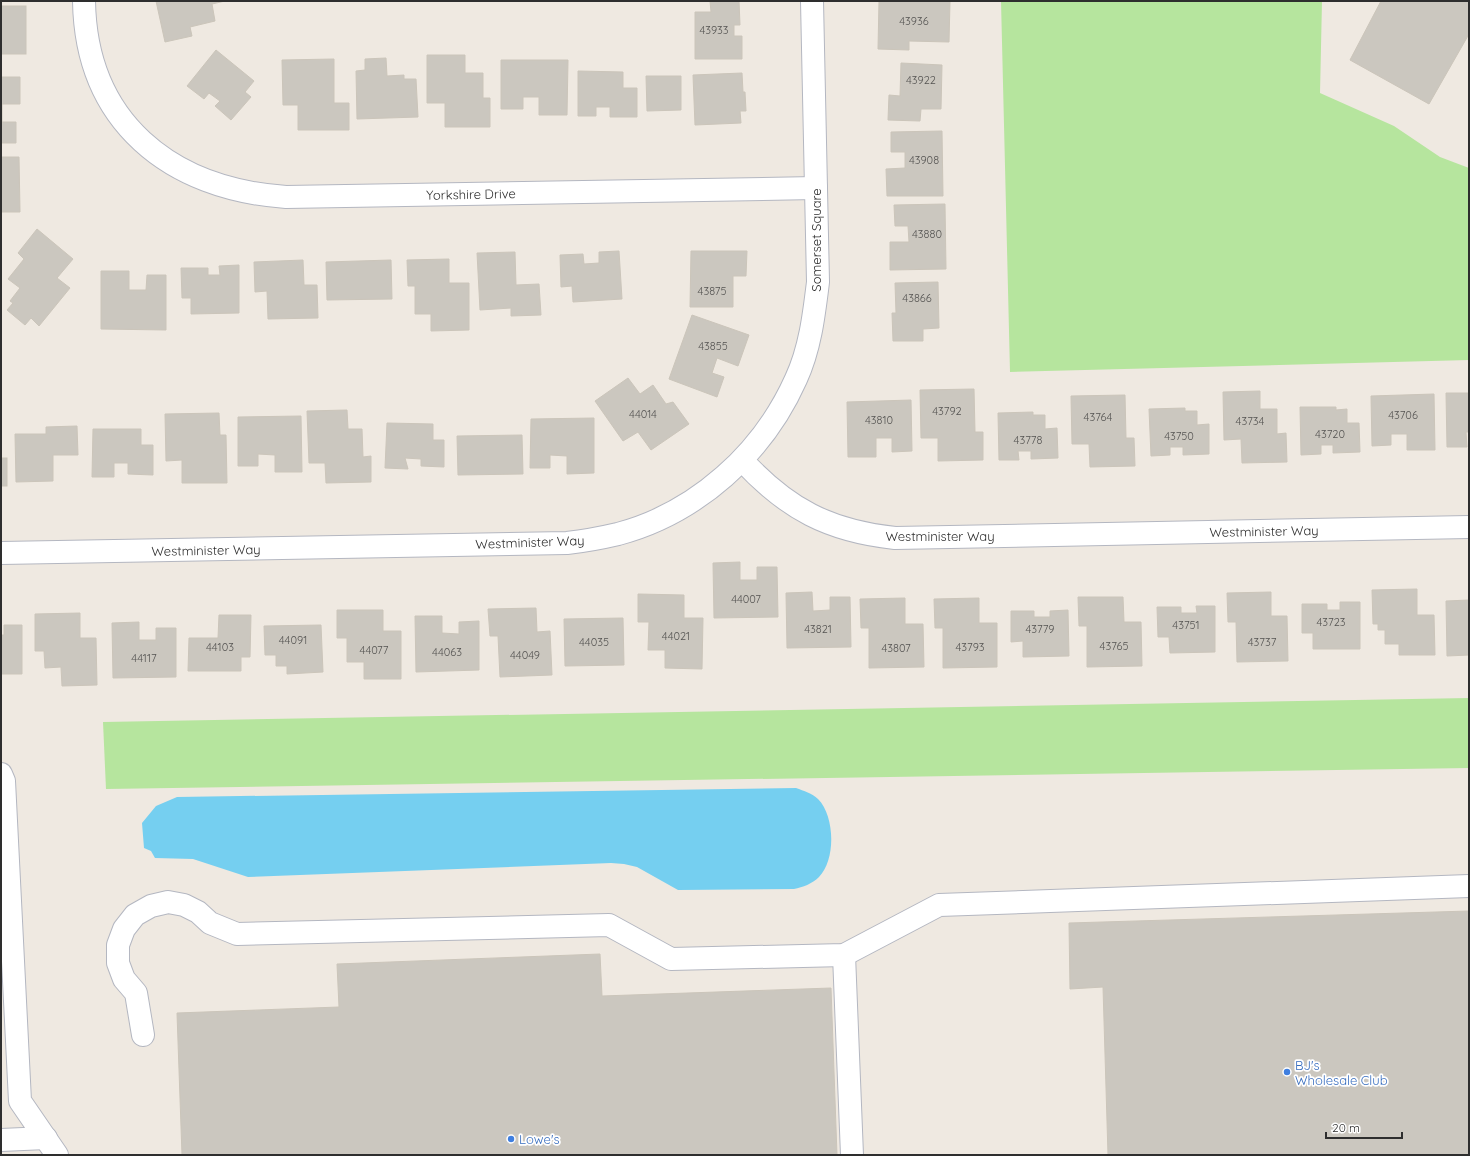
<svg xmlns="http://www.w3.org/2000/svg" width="1470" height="1156" viewBox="0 0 1470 1156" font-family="Quicksand,sans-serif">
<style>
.green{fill:#b6e59e}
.water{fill:#75cff0}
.building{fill:#cbc7bf;stroke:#cbc5ba}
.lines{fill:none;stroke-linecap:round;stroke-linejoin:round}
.minor-casing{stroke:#b4b7c1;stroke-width:24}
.minor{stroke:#fff;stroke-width:22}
.shop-dot{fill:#3f7fe0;stroke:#fff;stroke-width:1.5}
.labels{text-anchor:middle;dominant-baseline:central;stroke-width:3.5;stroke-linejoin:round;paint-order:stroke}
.number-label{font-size:11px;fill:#555452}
.street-label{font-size:13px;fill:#2e2e2e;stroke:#fff}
.shop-label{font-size:13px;fill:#366cbe;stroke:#fff;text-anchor:start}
</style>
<rect width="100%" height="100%" fill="#efe9e1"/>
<g class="green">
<path d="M1001,1h321l-2,92 74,33 46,31 29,11v192l-459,12z"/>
<path d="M1469,698v70l-1363,21 -3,-67z"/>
</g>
<path class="water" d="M796,788c8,3 16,5 22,11 17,17 18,61 1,78 -7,7 -16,10 -25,12l-116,1 -41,-23 -13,-3 -13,-1 -363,14 -55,-18 -38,-1 -4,-7 -7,-3 -2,-25 14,-17 21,-9z"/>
<g class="building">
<path d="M156,1h69l-13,3 3,17 -25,6 2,9 -27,6z"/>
<path d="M710,1h29l1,24h-6v11h8v23h-47v-47h16z"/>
<path d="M879,1h71l-1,41 -40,-1v9l-31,-1z"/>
<path d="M1381,1h88v33l-40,70 -79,-44z"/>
<rect x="1" y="6" width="25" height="48"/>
<path d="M216,50l38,31 -9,11 6,5 -20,23 -16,-14 5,-5 -11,-8 -5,6 -17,-13z"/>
<path d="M427,55h38v18h18v25h7v29h-45v-24h-18z"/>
<path d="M386,58l1,18 17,-1v4h12l2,38 -61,2 -1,-48 9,-1v-11z"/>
<path d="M334,59v44h15v27h-51v-25h-15l-1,-45z"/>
<path d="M501,60h67l-1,55h-28v-18h-16v12h-22z"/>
<path d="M901,63l41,2 -1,44h-20l-1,12 -32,-1 1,-25 11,1z"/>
<path d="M578,71l45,1v16h14v29h-27v-10h-14v9h-18z"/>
<path d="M742,73l1,19h2l1,19h-6l1,12 -46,2 -2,-50z"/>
<path d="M646,76h35v34l-34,1z"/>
<path d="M1,77h19v27h-18v18h14v21h-15z"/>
<path d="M942,131l1,65h-56l-1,-27 19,-1v-16h-14v-20z"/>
<path d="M1,157h18l1,55h-19z"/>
<path d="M945,204l1,65 -56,1v-28h19l-1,-16h-13l-1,-21z"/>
<path d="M37,229l36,30 -16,19 13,10 -31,38 -8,-8 -6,7 -18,-15 6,-7 -3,-2 10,-13 -12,-9 16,-20 -6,-6z"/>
<path d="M619,251l3,48 -49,3 -1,-16 -11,1 -1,-32 23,-1 1,10 15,-1v-11z"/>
<path d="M691,251h56l-1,25h-13v31h-43z"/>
<path d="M515,252l1,33 23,-1 2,31 -30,1v-8l-31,2 -3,-57z"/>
<path d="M449,259v24h20v47l-38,1v-17h-16v-28h-7l-1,-26z"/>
<path d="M303,260l1,25h13l1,33 -50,1 -1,-28 -12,1 -1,-30z"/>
<path d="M391,260l1,39 -65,1 -1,-38z"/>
<path d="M239,265v48l-48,1v-16h-9l-1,-30h27v7h12l-1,-9z"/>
<path d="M101,271h28v19h17l1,-15h19v55l-65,-1z"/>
<path d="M938,282l1,46 -16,1v12h-30l-1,-28h4l-1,-30z"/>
<path d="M692,315l57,20 -11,31 -21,-8 -5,15 12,4 -7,20 -48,-18z"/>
<path d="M628,378l12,16 13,-9 13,19 7,-2 16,22 -38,26 -13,-18 -15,9 -28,-40z"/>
<path d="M974,389l1,43h8v28l-45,1v-23h-17l-1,-48z"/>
<path d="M1260,391v18h17v25l9,-1 1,29 -45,1 -1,-24 -17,1 -1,-48z"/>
<path d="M1446,393h23v39h-3l1,15h-20z"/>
<path d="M1434,394l1,56h-28v-16h-16v11l-19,1 -1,-50z"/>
<path d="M1125,395l1,43h8l1,28 -45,1 -1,-23h-17l-1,-48z"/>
<path d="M911,400l1,51 -20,1v-14h-16v19h-28l-1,-55z"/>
<path d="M1300,407h36v3l11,-1v14h12l1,29 -27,1v-8h-12v9l-20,1z"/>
<path d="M1185,408v3h12v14l12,-1v30l-26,1v-8h-13v8l-19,1 -2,-47z"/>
<path d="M347,410l1,19h14l1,28 8,-1v26l-45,1 -1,-20h-16l-2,-52z"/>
<path d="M1033,412v3h12v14l12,-1 1,30 -27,1v-8h-13l1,9h-20l-1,-47z"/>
<path d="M219,413l1,22h6l1,48h-45v-23l-16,1 -1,-47z"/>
<path d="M301,416l1,56h-27v-17l-17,-1v12h-20v-49z"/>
<path d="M594,418v55l-27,1v-18l-17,-1v13h-20l1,-49z"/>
<path d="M387,423l46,1v16h11v27l-23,-1v-7l-16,-1 3,11 -23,-1z"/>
<path d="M77,426l1,29h-25v26l-37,1 -1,-48h31v-7z"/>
<path d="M93,429h48v16h12v30l-25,-1v-11h-14v14h-22z"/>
<path d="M522,435l1,39 -65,1 -1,-39z"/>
<rect x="1" y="458" width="6" height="28"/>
<path d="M740,562v18h17v-13h20l1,50 -64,1 -1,-55z"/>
<path d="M1417,589v26h17l1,40h-36v-11h-14v-14h-7v-6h-5l-1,-34z"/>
<path d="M812,592l1,19 17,-1v-13h20l1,50 -64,1 -1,-55z"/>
<path d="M1271,592v24h16l1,45 -51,1 -1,-40h-8l-1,-29z"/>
<path d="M638,594l46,1v23h19l-1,51 -37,-1v-18h-17l1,-28h-11z"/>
<path d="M1078,597h45l1,25h17l1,44 -55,1v-41h-8z"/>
<path d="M905,598v26h18l1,43 -55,1v-40h-8l-1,-29z"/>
<path d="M979,598v25h18v44l-54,1v-40h-8l-1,-29z"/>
<path d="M1469,600v55l-22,1 -1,-55z"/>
<path d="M1340,602h20v47h-47v-16h-11v-29h25v6h13z"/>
<path d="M1196,606h19v46l-45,1 -1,-16h-11l-1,-30h24v6h16z"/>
<path d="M536,608l1,24 13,-1 2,44 -52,2 -2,-41h-8l-2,-27z"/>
<path d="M337,610h46v21h18v48h-37v-17h-17v-24h-10z"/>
<path d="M1068,610l1,46 -46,1v-16l-12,1v-31h23v6h16v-6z"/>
<path d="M80,613v25h16l1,47 -35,1 -1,-19 -16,1 -1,-17h-9v-37z"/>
<path d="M219,615h32l-1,42h-9v14h-53l1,-33h29z"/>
<path d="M415,616h27v17l17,1v-12l20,-1v49l-63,2z"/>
<path d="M623,618l1,47 -59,1 -1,-47z"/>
<path d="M139,622v18h17v-12h20v49l-63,1 -1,-55z"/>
<path d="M4,625h18v49h-21v-39h3z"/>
<path d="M321,625l2,47 -36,2v-8h-11v-11h-11l-1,-29z"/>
<path d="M1469,911v244h-361l-5,-168 -33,2 -1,-66z"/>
<path d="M600,954l2,42 229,-8 6,167h-655l-5,-142 162,-6 -2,-43z"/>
</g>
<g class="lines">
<defs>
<g id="minor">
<path d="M84,1c2,121 86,188 202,196l530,-9"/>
<path d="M742,460c45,49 87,71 153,78l574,-11"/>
<path d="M1,553l566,-10c18,-2 34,-5 51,-9 79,-21 145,-81 178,-155 14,-30 18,-64 22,-97l-6,-281"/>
<path d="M1,774l3,7 16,320 37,54"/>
<path d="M844,955l8,200"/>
<path d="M143,1035l-7,-42 -12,-14 -6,-16v-18l6,-16 11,-14 16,-9 17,-4 16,3 14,7 12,11 27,11 372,-9 62,34 173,-4 95,-50 530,-19"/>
<path d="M1,1140l45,-2"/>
</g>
</defs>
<use href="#minor" class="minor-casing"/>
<use href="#minor" class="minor"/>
</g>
<g class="shop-dot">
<circle cx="1287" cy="1072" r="4"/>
<circle cx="511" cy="1139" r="4"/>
</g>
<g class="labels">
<g class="number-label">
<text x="914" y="21">43936</text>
<text x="714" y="30">43933</text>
<text x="921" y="80">43922</text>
<text x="924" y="160">43908</text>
<text x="927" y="234">43880</text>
<text x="712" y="291">43875</text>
<text x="917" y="298">43866</text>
<text x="713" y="346">43855</text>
<text x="947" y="411">43792</text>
<text x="643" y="414">44014</text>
<text x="1403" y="415">43706</text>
<text x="1098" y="417">43764</text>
<text x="879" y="420">43810</text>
<text x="1250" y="421">43734</text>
<text x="1330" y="434">43720</text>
<text x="1179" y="436">43750</text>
<text x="1028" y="440">43778</text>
<text x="746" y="599">44007</text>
<text x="1331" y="622">43723</text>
<text x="1186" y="625">43751</text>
<text x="818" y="629">43821</text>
<text x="1040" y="629">43779</text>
<text x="676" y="636">44021</text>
<text x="293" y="640">44091</text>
<text x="594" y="642">44035</text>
<text x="1262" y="642">43737</text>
<text x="1114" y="646">43765</text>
<text x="220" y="647">44103</text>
<text x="970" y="647">43793</text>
<text x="896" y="648">43807</text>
<text x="374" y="650">44077</text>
<text x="447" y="652">44063</text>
<text x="525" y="655">44049</text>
<text x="144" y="658">44117</text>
</g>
<g class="street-label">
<text transform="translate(471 194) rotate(-1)">Yorkshire Drive</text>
<text transform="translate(816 240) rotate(-90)">Somerset Square</text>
<text transform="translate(1264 531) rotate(-1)">Westminister Way</text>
<text x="940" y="536">Westminister Way</text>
<text transform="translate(530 542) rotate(-2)">Westminister Way</text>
<text transform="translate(206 550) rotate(-1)">Westminister Way</text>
</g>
<g class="shop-label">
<text x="1295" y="1065">BJ's<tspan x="1295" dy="15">Wholesale Club</tspan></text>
<text x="519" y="1139">Lowe's</text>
</g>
</g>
<rect width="1470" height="1156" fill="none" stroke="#2e2e2e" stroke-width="4"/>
<path d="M1326 1132v6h76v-6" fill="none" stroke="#2e2e2e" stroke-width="2"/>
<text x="1332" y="1132" font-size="12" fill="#2e2e2e" stroke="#ffffff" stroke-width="3" paint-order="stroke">20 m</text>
</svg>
